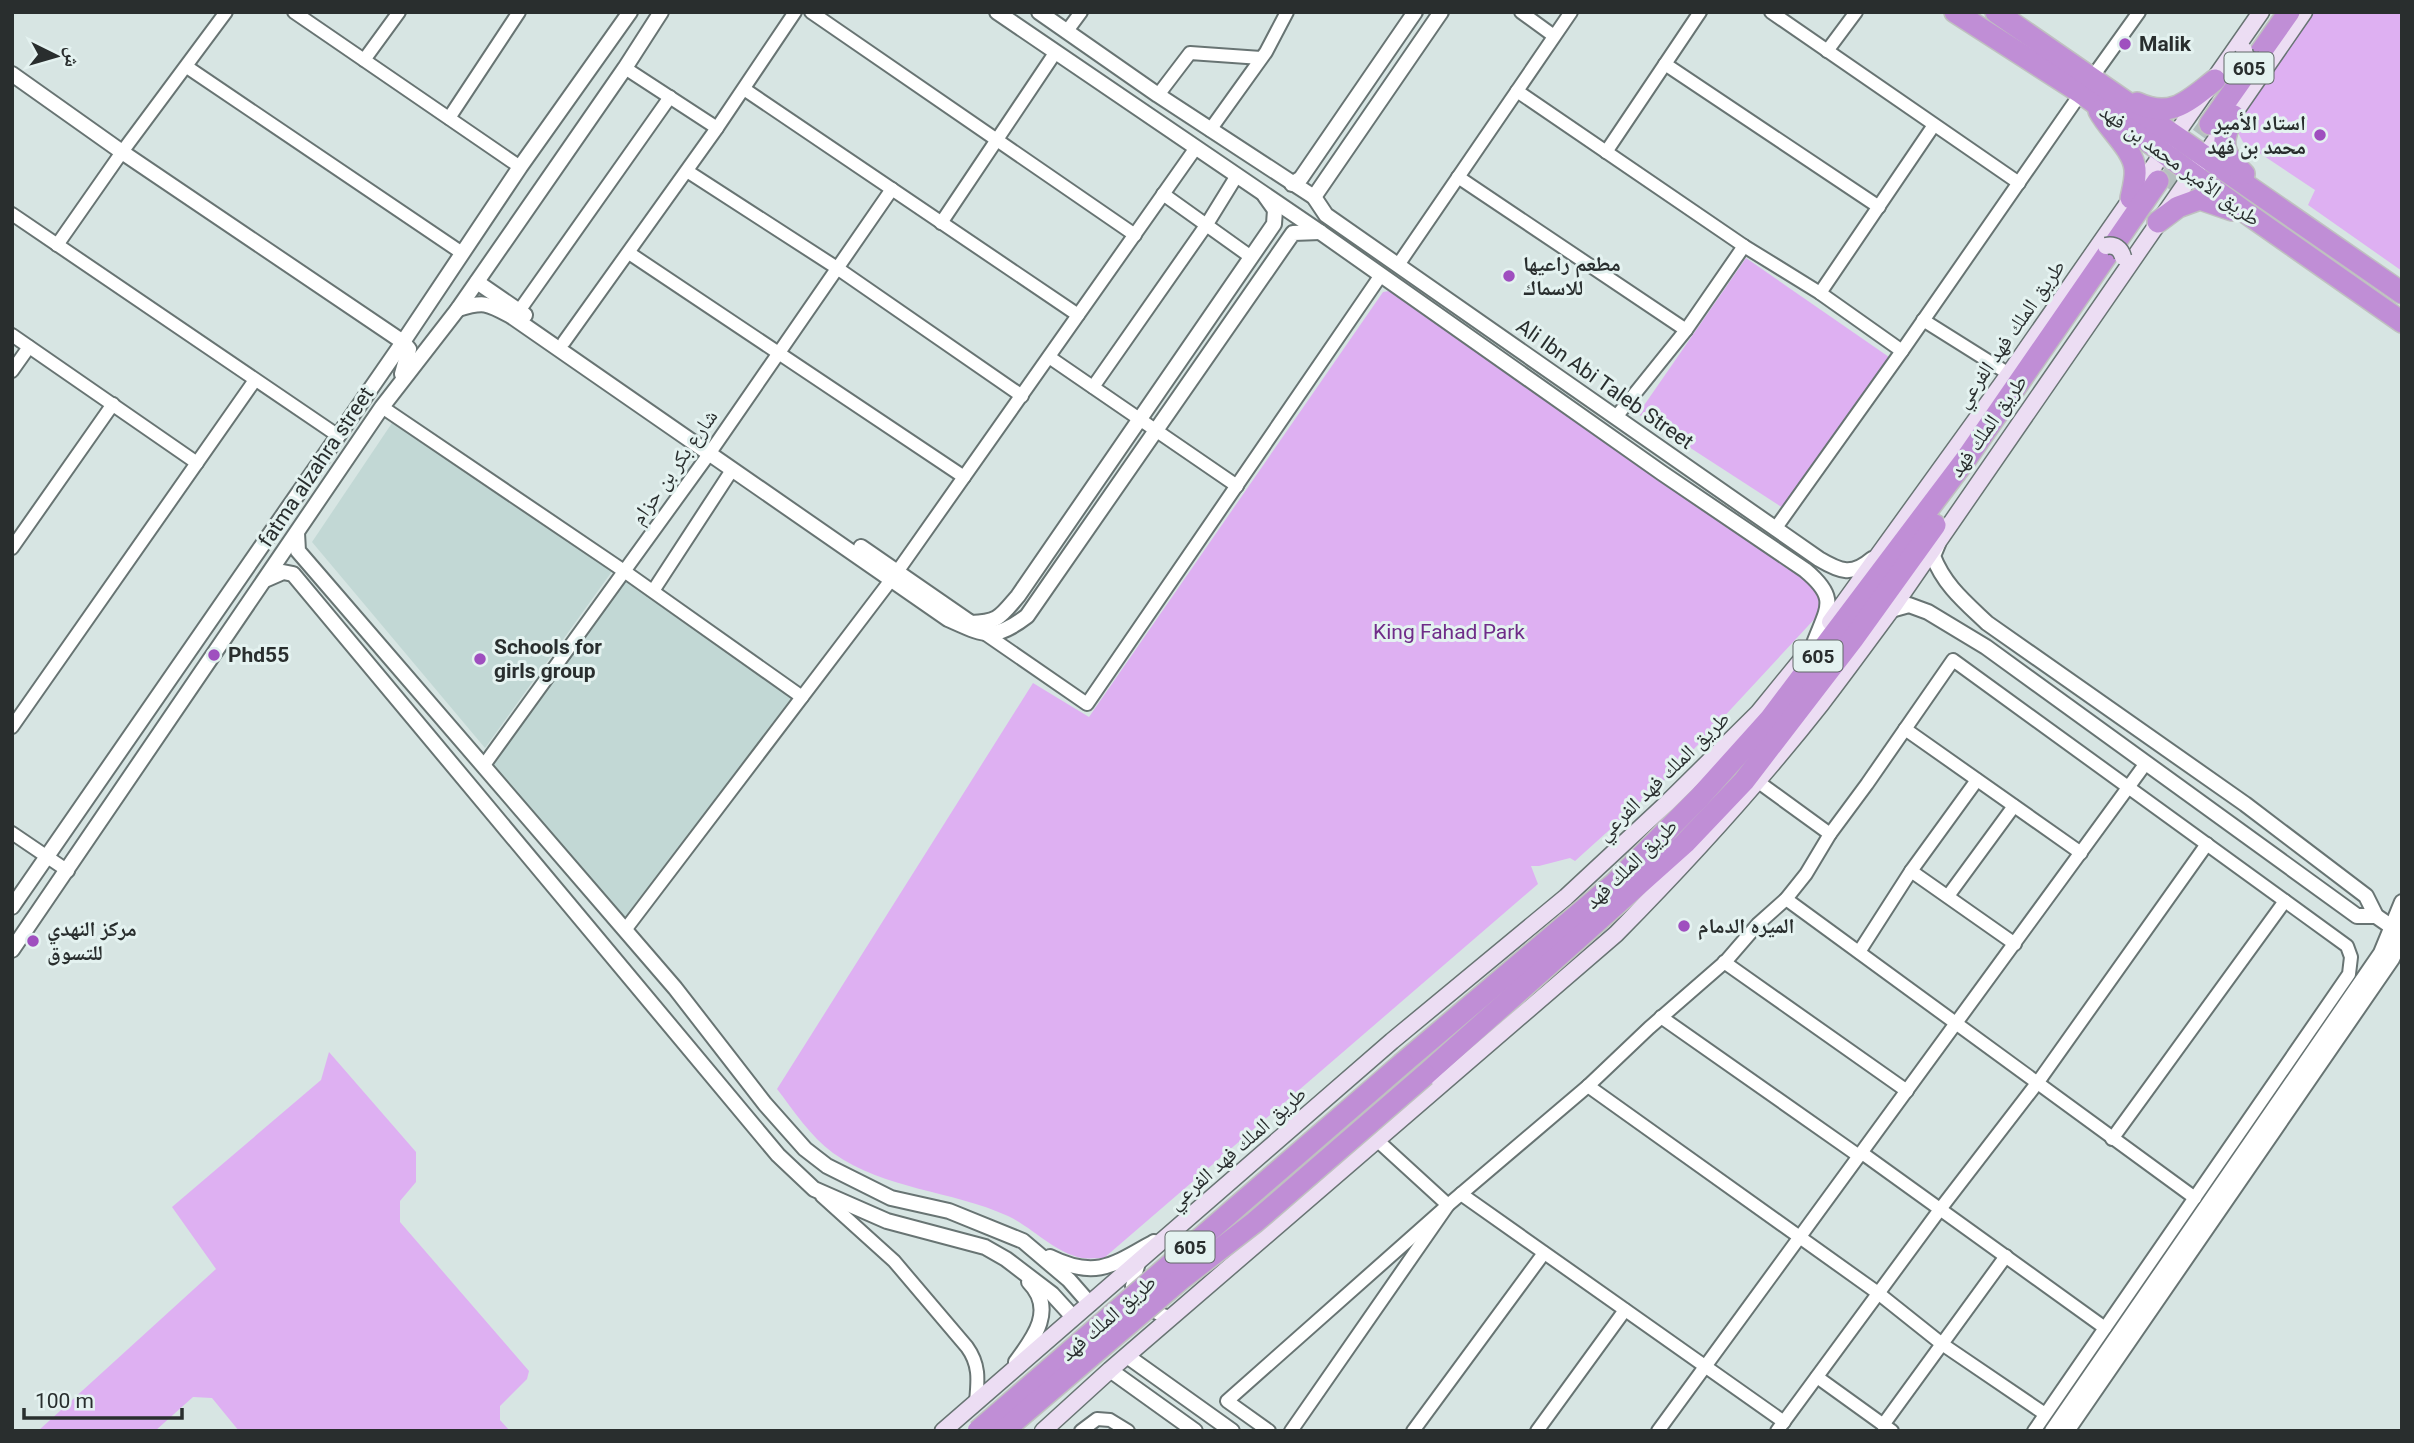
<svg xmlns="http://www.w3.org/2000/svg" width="2414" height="1443" viewBox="0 0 2414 1443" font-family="Roboto,'Noto Naskh Arabic',sans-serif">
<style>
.built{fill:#c2d8d5}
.green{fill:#deb0f2}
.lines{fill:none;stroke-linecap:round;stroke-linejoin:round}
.motorway-tunnel{stroke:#b4c0bf;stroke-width:21;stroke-dasharray:21 10;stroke-linecap:butt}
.minor-casing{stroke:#687473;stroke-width:16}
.tertiary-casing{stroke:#687473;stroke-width:18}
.secondary-casing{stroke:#687473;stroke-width:19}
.motorway-casing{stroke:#bfc0c0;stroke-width:24}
.minor{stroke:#fff;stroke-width:12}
.tertiary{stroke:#fff;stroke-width:14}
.secondary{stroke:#ecddf3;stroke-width:16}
.motorway{stroke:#c08ed6;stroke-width:21}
.secondary-bridge-casing{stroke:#687473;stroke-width:19;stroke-linecap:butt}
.motorway-bridge-casing{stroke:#bfc0c0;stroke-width:24;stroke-linecap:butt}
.secondary-bridge{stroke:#ecddf3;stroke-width:16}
.motorway-bridge{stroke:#c08ed6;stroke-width:21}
.poi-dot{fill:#9f4fbf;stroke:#e4f2f0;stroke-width:2.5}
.labels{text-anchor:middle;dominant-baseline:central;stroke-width:6;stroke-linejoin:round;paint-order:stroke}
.shield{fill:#e4f2f0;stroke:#616968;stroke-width:2}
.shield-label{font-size:19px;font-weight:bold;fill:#292e2e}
.poi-label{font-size:21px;font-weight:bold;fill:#292e2e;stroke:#e4f2f0;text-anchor:start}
.street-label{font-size:21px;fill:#292e2e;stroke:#e4f2f0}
.park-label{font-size:21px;fill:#6f2c89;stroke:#e4f2f0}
</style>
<rect width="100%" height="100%" fill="#d7e5e3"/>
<g class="built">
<path d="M392,423l221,147 -128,178 -173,-206z"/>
<path d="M624,571l178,126 -177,233 -141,-165z"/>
</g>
<g class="green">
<path d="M2314,12h88v259l-94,-66 7,-15 -72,-48 -8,-15z"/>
<path d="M1746,258l143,99 -106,151 -145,-94z"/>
<path d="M1389,291l8,2 423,294 1,25 -153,165 -93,84 -5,-3 -31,8h-8l7,18 -434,374c-7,0 -15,1 -22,0 -27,-5 -49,-30 -74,-42 -57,-26 -123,-26 -175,-63 -23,-17 -39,-42 -56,-64l256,-406 56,34 294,-425z"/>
<path d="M329,1052l87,100v30l-16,19v21l129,149 -2,8 -27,27v14l10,11h-271l-27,-33 -19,-1 -38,34h-117l178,-162 -44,-62 149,-127z"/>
</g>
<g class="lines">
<path class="motorway-tunnel" d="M2165,186l45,-62"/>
<defs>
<g id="minor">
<path d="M294,12l226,155"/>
<path d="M811,12l324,223"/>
<path d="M1521,12l33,24"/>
<path d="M1771,12l248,171"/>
<path d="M1067,31l14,-19"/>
<path d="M1827,51l29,-39"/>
<path d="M364,60l35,-48"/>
<path d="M1665,64l214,143"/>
<path d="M187,67l275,186"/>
<path d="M625,68l92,60"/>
<path d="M2091,79l48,-67"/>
<path d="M744,89l334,226"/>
<path d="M1517,91l227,155 76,47 82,58"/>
<path d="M1158,95l32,-42 71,5"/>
<path d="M449,118l70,-106"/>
<path d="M1210,130l56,-78 21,-40"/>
<path d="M1606,152l94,-140"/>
<path d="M687,171l150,97 185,128"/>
<path d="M1458,177l228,153"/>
<path d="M1163,194l88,63"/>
<path d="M12,214l325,221"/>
<path d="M941,223l114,-170"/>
<path d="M57,245l65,-93 104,-140"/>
<path d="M629,253l335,224"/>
<path d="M1398,265l173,-253"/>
<path d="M1820,293l114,-168"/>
<path d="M519,311l151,-214"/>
<path d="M1923,320l86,54"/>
<path d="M12,335l185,128"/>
<path d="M564,342l153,-214 78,-116"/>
<path d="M1049,357l188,129"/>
<path d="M12,371l17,-24"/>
<path d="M1093,387l114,-163 29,-47"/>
<path d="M382,407l242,164 178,126"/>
<path d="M1616,417l70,-87 58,-84"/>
<path d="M1775,529l127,-178 179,-258"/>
<path d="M12,548l101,-144"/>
<path d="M653,591l79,-121"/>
<path d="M987,635l100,69 294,-429"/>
<path d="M12,727l243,-347"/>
<path d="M1905,729l176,124"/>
<path d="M484,765l225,-311 183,-265"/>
<path d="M1757,781l73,53"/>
<path d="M12,833l56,38"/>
<path d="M1911,871l104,73"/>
<path d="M1948,896l66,-90"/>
<path d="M1786,899l409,299"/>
<path d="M625,930l272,-358 298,-423"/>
<path d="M1859,952l52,-81 66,-91"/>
<path d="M1724,962l183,129"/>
<path d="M1661,1017l198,139"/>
<path d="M1588,1086l290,207 64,51 103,70"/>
<path d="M2112,1139l173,-238"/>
<path d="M1862,1153l243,175"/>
<path d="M1461,1194l323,228"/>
<path d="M822,1196l72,65 73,86c13,18 11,33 9,55"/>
<path d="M1139,1263l-7,23c10,19 19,28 40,31"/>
<path d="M1817,1377l75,54"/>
<path d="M1883,1425l123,-169"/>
<path d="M1081,1431l16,-12 13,1 18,11"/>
<path d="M1269,1431l-42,-30 221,-196 140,-119 61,-58 77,-67 32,-37 28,-25 20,-25 24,-40 37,-50 86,-124 394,286 4,11 -2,17 -315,457"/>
<path d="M1291,1431l157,-226 -70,-64"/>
<path d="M1413,1431l131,-178"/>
<path d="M1537,1431l88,-121"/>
<path d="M1658,1431l488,-668"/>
<path d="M1777,1431l164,-223 97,-126 169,-238"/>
</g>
<g id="tertiary">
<path d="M997,12l323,220 342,241 143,97c35,29 22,38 8,76"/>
<path d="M1039,12l119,83 156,102 12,18 493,344c22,13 33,17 53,0"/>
<path d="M12,74l110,78 281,190 6,7 -7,25"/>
<path d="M1292,184l9,-6 114,-166"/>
<path d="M1314,197l127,-185"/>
<path d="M477,282l48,33"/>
<path d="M458,309c26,-8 29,-6 53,7l437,303c36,16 45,23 79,-3l266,-383 27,-1"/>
<path d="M297,533l1,18 377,437 90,116 40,45 22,17 64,32 58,13 74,30 46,39 21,24"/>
<path d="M1938,544l-5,12c11,29 32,46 54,67l258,181 121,92 10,20 26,18"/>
<path d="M861,547l110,76c28,-1 29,-6 47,-27l256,-372 1,-14 -10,-14"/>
<path d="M267,579l16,-7 10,2 485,581 36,34 73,32 98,26 21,12 46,35 21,23"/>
<path d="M1891,610l18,-5 19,7 58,35 371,269h19"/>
<path d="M12,907l391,-565 117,-175 110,-155"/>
<path d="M12,950l370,-543 76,-98 167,-241 36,-56"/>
<path d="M1050,1257c46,23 65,7 104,-15"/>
<path d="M1127,1356l105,75"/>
<path d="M1016,1362c18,-24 40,-53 13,-80"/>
<path d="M1110,1370l85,61"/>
<path d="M2052,1431l329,-478 21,-51"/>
<path d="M2067,1431l325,-472 10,-22"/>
</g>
<g id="secondary">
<path d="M1830,622l179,-248 252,-362"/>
<path d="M943,1431l449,-390 174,-144 100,-93 92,-91 53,-65"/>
<path d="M1043,1431l67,-61 506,-436c72,-73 142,-150 205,-230 24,-31 47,-63 70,-94l413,-598"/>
</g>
<g id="motorway">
<path d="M1955,12l126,81 171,124 150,105"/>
<path d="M1996,12l406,281"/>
<path d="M2137,103c35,16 51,-2 78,-23"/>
<path d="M2099,111c10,19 34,38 36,58 1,9 -2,20 -4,29"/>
<path d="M2234,116c-15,26 -12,38 10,58"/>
<path d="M2210,124l79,-112"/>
<path d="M2158,222l20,-15 22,-8 32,11"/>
<path d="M1403,1063l212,-180 84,-85 71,-79 196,-260 192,-278"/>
<path d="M1425,1075l260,-232 59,-62 109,-142 82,-114"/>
</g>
</defs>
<use href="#minor" class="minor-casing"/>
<use href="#tertiary" class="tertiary-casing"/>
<use href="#secondary" class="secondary-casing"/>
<use href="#motorway" class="motorway-casing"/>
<use href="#minor" class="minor"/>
<use href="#tertiary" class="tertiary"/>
<use href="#secondary" class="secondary"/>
<use href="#motorway" class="motorway"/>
<defs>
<g id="secondary-bridge">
<path d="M2244,50c1,9 7,12 16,11"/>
<path d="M2106,246c9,-2 15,3 17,11"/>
</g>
<g id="motorway-bridge">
<path d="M978,1431l425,-368"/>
<path d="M1003,1431l177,-151 75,-58 170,-147"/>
</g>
</defs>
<use href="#secondary-bridge" class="secondary-bridge-casing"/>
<use href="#motorway-bridge" class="motorway-bridge-casing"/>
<use href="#secondary-bridge" class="secondary-bridge"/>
<use href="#motorway-bridge" class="motorway-bridge"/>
</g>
<g class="poi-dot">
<circle cx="2125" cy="44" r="7"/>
<circle cx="2320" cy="135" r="7"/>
<circle cx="1509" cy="276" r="7"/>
<circle cx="214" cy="655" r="7"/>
<circle cx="480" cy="659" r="7"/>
<circle cx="1684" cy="926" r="7"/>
<circle cx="33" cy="941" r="7"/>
</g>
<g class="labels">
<g class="shield">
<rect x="2224.5" y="52.5" width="49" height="31" rx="5"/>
<rect x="1793.5" y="640.5" width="49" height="31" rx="5"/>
<rect x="1165.5" y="1231.5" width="49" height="31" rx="5"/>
</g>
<g class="shield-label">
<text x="2249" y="68">605</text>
<text x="1818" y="656">605</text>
<text x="1190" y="1247">605</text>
</g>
<g class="poi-label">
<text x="2139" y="44">Malik</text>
<text x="2306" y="123" text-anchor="end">استاد الأمير<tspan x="2306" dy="24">محمد بن فهد</tspan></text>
<text x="1523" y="264">مطعم راعيها<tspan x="1523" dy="24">للاسماك</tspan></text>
<text x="494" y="647">Schools for<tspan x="494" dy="24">girls group</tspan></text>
<text x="228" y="655">Phd55</text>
<text x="1698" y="926">الميره الدمام</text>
<text x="47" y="929">مركز النهدي<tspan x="47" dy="24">للتسوق</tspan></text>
</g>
<g class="street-label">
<text transform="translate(2180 165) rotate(36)">طريق الأمير محمد بن فهد</text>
<text transform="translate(2010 334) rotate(-55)">طريق الملك فهد الفرعي</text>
<text transform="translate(1605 384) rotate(35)">Ali Ibn Abi Taleb Street</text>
<text transform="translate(1988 426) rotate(-55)">طريق الملك فهد</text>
<text transform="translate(316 467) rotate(-56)">fatma alzahra street</text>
<text transform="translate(674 467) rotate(-55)">شارع بكر بن حزام</text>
<text transform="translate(1663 776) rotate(-44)">طريق الملك فهد الفرعي</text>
<text transform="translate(1631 864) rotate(-44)">طريق الملك فهد</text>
<text transform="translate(1237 1148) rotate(-41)">طريق الملك فهد الفرعي</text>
<text transform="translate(1108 1318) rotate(-41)">طريق الملك فهد</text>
</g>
<g class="park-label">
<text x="1449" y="632">King Fahad Park</text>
</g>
</g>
<rect width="2414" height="1443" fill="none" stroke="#292e2e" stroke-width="28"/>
<g transform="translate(56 56) rotate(95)" stroke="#e4f2f0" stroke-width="5" paint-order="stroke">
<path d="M0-5L12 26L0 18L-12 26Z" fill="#292e2e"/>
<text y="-10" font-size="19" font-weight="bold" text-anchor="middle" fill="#292e2e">ش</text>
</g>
<path d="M24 1408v10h158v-10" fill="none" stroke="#292e2e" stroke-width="3.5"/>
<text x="35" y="1408" font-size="21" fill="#292e2e" stroke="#e4f2f0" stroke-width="5" paint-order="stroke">100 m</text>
</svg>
